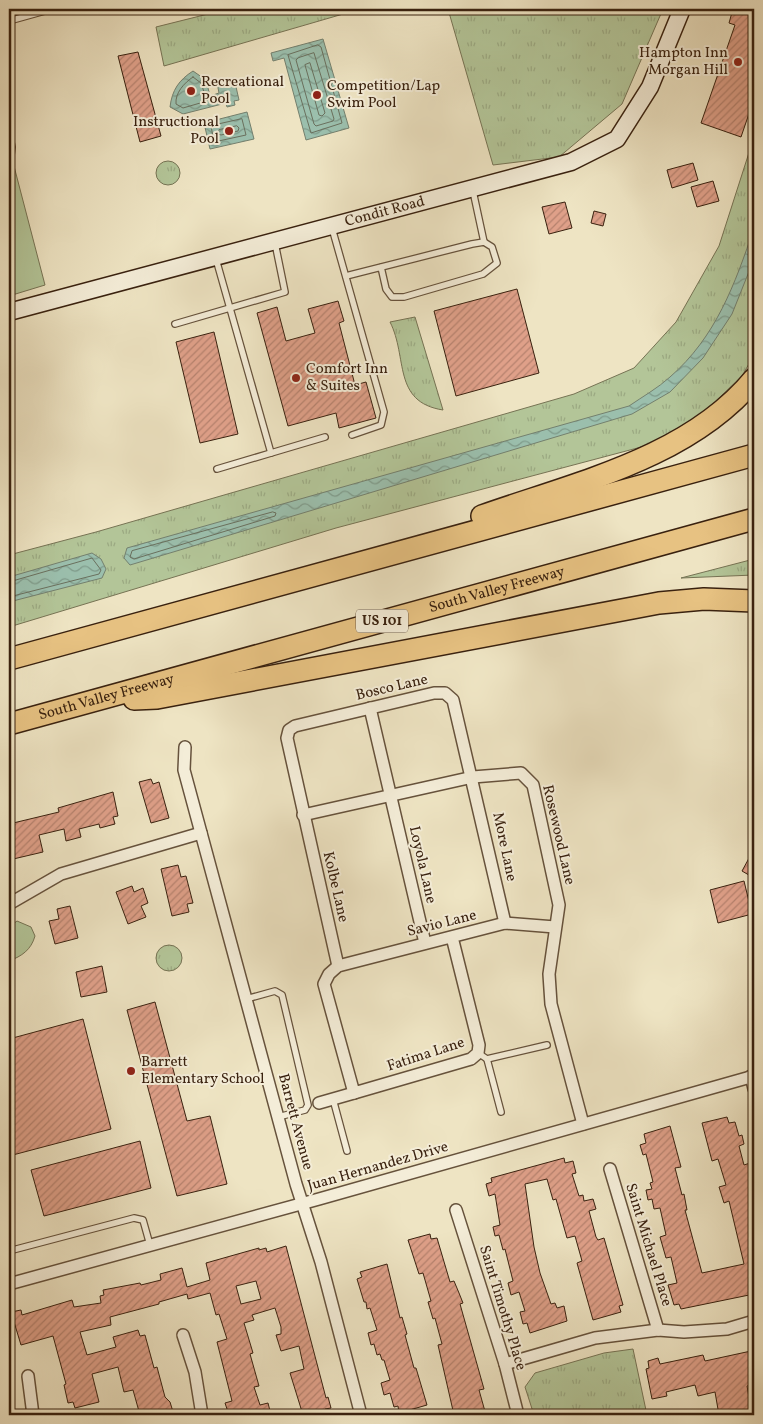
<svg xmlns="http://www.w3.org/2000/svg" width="763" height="1424" viewBox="0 0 763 1424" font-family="Vollkorn,serif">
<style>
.grass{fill:url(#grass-tufts);stroke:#767354}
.pitch{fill:#b3c598;stroke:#767354}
.water{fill:url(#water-waves);stroke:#74806e}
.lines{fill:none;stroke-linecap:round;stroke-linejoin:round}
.shore{stroke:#6a705e;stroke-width:1}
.building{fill:url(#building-hatch);stroke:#39210f;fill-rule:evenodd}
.lane-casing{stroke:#66523c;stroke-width:8}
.street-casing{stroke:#66523c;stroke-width:14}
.secondary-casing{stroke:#39210f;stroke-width:19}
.highway-casing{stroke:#39210f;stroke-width:24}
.lane{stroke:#f4edd8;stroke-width:5.5}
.street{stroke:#f4edd8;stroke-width:11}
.secondary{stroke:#f4edd8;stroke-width:16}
.highway{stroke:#e7c282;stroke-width:21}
.poi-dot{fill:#8f2418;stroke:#f4edd8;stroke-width:2}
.labels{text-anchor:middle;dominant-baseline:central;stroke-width:4;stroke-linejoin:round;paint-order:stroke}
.shield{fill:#f4edd8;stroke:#715e4b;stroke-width:1}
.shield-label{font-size:14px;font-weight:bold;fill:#39210f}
.poi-label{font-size:15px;fill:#39210f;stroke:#f4edd8;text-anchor:start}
.street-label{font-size:15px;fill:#39210f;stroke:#f4edd8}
</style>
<defs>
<pattern id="grass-tufts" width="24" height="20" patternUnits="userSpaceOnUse" patternTransform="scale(1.25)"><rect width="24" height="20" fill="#b3c598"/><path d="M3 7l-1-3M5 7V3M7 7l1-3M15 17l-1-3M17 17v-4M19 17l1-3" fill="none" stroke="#9ba982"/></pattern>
<pattern id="water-waves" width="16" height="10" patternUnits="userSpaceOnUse" patternTransform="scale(1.25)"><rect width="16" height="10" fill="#9bbfad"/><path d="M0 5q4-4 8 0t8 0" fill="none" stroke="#7f9b8b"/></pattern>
<pattern id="building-hatch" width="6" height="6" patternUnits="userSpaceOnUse" patternTransform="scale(1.25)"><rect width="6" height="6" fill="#dfa089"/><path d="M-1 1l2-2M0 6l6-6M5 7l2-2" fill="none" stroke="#b6826e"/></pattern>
</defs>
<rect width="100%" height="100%" fill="#eee4c3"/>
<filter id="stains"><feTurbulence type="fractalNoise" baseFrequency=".004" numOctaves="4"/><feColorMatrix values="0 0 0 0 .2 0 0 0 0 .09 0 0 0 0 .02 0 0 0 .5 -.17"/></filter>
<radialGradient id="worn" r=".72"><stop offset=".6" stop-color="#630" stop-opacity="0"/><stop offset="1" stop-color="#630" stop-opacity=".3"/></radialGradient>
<g class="grass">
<path d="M228,9h121l1,3 -186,54 -8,-39z"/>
<path d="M448,9h215l-41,95 -63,53 -66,8z"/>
<path d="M754,137v218l-12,21 -43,41 -54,29 -309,82 -327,99v-72l87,-23 478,-138 60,-26 42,-46 43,-76z"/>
<circle cx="168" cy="173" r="12"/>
<path d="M415,317l28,93c-51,-8 -35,-53 -53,-88z"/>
<path d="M754,559v16l-73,3z"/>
<circle cx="169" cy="958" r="13"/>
<path d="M633,1349l14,66h-113l-9,-28 10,-14 69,-20z"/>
</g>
<g class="pitch">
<path d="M9,147l36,138 -36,11z"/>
<path d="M17,921l14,6 4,9c-4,14 -13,20 -26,25v-34z"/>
</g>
<g class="water">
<path d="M323,39l26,89 -43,12 -22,-82 -11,3 -2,-8z"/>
<path d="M193,71l13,9 4,16 9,-3 -2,-10 17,-5 5,22 -5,1 1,4 -8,2 -1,-4 -43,11 -13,-7c2,-17 9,-27 23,-36z"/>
<path d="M247,112l7,27 -44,10 -6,-26z"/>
<path d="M754,228l-2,36 -20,50 -29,44 -33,34 -38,22 -502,151 -6,-7 3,-10 502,-142c13,-9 29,-18 41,-29 46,-40 65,-93 84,-149z"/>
<path d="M92,553l9,6 5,10 -4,9 -93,24v-25z"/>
</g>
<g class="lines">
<g class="shore">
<path d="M318,45l3,2 21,76 -31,10 -23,-78z"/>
<path d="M314,53l20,66 -1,2 -17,5 -2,-2 -18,-64 2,-2z"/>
<path d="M310,63l15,50 -3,3 -3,-1 -14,-50z"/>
<path d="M193,77l8,6 6,18 -24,7 -7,-4c-1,-11 8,-21 17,-27z"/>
<path d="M242,119l4,16 -32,7 -3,-16z"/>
<path d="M237,126l2,2 -1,3 -17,4 -3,-1 1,-4z"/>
<path d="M273,512l3,1 -1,3 -141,43 -4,-2 2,-6z"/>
<path d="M9,582l83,-24 9,12 -2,4 -90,23"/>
</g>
</g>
<g class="building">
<path d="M733,9h21v90l-13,38 -40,-14 34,-98 -6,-2z"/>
<path d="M138,52l23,84 -21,6 -22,-86z"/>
<path d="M693,163l5,17 -26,8 -5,-18z"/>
<path d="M713,181l6,20 -22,6 -6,-20z"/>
<path d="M565,202l7,26 -23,6 -7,-27z"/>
<path d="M594,211l12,3 -3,12 -12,-3z"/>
<path d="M517,289l22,84 -83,23 -22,-85z"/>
<path d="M338,301l6,20 -5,2 16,62 11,-3 10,36 -37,10 -3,-15 -48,13 -31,-113 20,-6 9,34 29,-8 -7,-24z"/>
<path d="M214,332l24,102 -38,9 -24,-101z"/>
<path d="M151,779l2,5 6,-2 10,36 -18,5 -12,-41z"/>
<path d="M113,792l5,24 -5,1 2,7 -15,4 -1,-4 -20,5 2,8 -15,4 -2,-12 -25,6 4,17 -34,8v-36l50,-12 -1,-4z"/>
<path d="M754,849v29l-12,-7z"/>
<path d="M178,865l3,12 5,-1 7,27 -6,1 2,8 -17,4 -11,-47z"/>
<path d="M744,881l8,33 -34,9 -8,-33z"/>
<path d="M132,886l2,6 9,-4 5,15 -7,3 5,11 -18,7 -12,-32z"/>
<path d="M70,906l8,32 -23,6 -6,-23 10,-2 -2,-10z"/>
<path d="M102,966l5,26 -26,5 -5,-25z"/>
<path d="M155,1002l32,119 23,-5 17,68 -50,12 -50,-186z"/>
<path d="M83,1019l28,110 -102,27v-117z"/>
<path d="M727,1117l2,6 6,-1 4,14 3,-1 2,9 -5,2 5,19 6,-2 4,16v115l-73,15 -2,-5 -5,1 -6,-20 9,-2 -6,-26 -5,1 -6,-21 6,-2 -6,-27 -6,1 -2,-10 -4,1 -2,-10 6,-1 -2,-6 3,-1 -7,-28 -3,1 -3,-10 6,-2 -2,-9 26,-8 11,41 -6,1 7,27 2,-1 3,16h-2l17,63 42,-9 -15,-63 -5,2 -5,-16 7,-2 -8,-26 -6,2 -10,-38z"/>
<path d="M140,1141l11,47 -107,28 -13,-46z"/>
<path d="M564,1158l1,5 8,-2 3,12 -4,1 7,22 4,-1 1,6 9,-2 3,10 -7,2 7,26 2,3 6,-2 19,67 -4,1 2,6 -28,8 -16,-57 5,-2 -7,-25 -8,2 -11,-39 -3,1 -6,-21 -22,5 9,63 6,26 11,31 4,-1 2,5 7,-2 3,15 -37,12 -3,-10 -4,1 -3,-12 5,-1 -6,-19 -8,3 -3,-12 5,-2 -8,-32 -2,1 -4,-15 -4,1 -2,-9 7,-2 -5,-31 -6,2 -3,-12 6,-2 -1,-4z"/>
<path d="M430,1234l1,5 6,-1 13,44 4,-1 5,12 4,10 -3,1 24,85 -5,1 7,25h-32l-16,-70 4,-1 -7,-26 -2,1 -5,-17 3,-1 -8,-28 -4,1 -11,-34z"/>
<path d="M286,1246l40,152 2,-1 3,11 -6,1 1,6h-23l-13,-42 14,-4 -5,-23 -18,5 -5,-16 5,-1v-7l-6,-19 -23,7 2,5 -10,3 9,30 -3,1 9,32 -5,1 6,18 8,-2 3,12h-42l-4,-12 7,-2 -15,-59 10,-3 -8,-25 -3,1 -6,-22 -22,6 -1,-5 -28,8v2l-49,13 1,8 -31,7 7,23 29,-8 -3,-10 25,-7 2,6 5,-1 9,33 3,-1 8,30 5,5 4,13h-34l-7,-25 -9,2 -6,-25 -26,7 7,28 -24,6 -2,-6 -5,1 -4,-18 2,-1 -13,-48 -32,9 -10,-33 10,-2 1,5 50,-15 2,7 27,-4 -1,-7 4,-1 -1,-5 37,-7 1,2 20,-5 -1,-6 22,-6 5,19 23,-7 -4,-17 53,-15v2l7,-2 1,4zM256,1281l5,18 -20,5 -5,-18z"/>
<path d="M387,1264l13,54 2,-1 5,17 -2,1 9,33h2l11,37 -28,8 -1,-7 -4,1 -4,-14 -6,2 -3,-12 9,-3 -6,-20h-2l-2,-6 -3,1 -3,-11 -3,1 -3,-12 9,-3 -7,-22 -3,1 -1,-7h-2l-7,-23 5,-2 -2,-5z"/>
<path d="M751,1351l3,33 -7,2 5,29h-33l-4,-23 -17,4 -3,-11 -29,7 1,4 -15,3 -6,-30 3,-1 -1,-7 10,-3 2,6 43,-9 2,6z"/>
</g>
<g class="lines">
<defs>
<g id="lane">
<path d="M9,21l43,-12"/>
<path d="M9,133l3,14 -3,23"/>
<path d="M473,191l11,51"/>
<path d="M332,228l52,184 -3,13 -29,10"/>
<path d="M216,259l55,194 54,-16"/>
<path d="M346,276l126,-32 12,-2 8,5 5,16 -14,11 -79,23h-12l-6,-8 -5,-22"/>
<path d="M175,324l110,-32 -10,-49"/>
<path d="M217,469l54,-16"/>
<path d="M246,999l29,-8 7,4 26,110 -3,5 -27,7"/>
<path d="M478,1053l9,6 60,-14"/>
<path d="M487,1059l14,53"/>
<path d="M333,1099l14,52"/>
<path d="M9,1251l125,-33 9,2 7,25"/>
</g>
<g id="street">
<path d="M370,708l55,235"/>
<path d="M185,747l-1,23 112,414 25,78 40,153"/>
<path d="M303,815l170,-38 48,-4 12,12 26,120 -10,69 2,30 32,120"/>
<path d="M9,904l52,-30 140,-41"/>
<path d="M452,937l27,108 -1,8 -7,6 -117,34 -30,-109 5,-10 9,-8 167,-43 50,4"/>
<path d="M338,966l-51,-228 2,-8 6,-4 139,-33h11l8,7 52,223"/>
<path d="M751,1076l3,13"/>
<path d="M319,1103l35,-10"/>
<path d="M610,1169l48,161"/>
<path d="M456,1210l49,154 13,51"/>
<path d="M9,1284l310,-85 435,-123"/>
<path d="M183,1335l12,37 7,43"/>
<path d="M505,1364l90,-26 63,-8 26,2 43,-3 27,-8"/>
<path d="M28,1376l5,39"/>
</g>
<g id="secondary">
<path id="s1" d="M9,312l562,-150 46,-23 33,-52 32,-78"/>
</g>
<g id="highway">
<path d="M482,516c93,-33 207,-58 272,-137"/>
<path d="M9,659l745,-204"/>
<path d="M134,699l23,-1 502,-95 45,-4 50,2"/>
<path id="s2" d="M9,724l745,-205"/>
</g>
</defs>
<use href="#lane" class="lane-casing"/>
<use href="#street" class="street-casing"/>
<use href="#secondary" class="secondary-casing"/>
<use href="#highway" class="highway-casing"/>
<use href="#lane" class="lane"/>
<use href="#street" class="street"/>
<use href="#secondary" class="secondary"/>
<use href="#highway" class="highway"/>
</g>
<g class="poi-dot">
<circle cx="738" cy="62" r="5"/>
<circle cx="191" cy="91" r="5"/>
<circle cx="317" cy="95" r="5"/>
<circle cx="229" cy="131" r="5"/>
<circle cx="296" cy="378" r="5"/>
<circle cx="131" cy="1071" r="5"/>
</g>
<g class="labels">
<rect class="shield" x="356" y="609.5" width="52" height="23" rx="4"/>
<g class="shield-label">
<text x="382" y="621">US 101</text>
</g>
<g class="poi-label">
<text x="728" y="53" text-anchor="end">Hampton Inn<tspan x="728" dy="17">Morgan Hill</tspan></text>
<text x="201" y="82">Recreational<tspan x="201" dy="17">Pool</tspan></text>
<text x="327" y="86">Competition/Lap<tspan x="327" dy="17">Swim Pool</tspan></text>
<text x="219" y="122" text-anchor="end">Instructional<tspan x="219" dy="17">Pool</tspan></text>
<text x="306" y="369">Comfort Inn<tspan x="306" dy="17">&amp; Suites</tspan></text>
<text x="141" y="1062">Barrett<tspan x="141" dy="17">Elementary School</tspan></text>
</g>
<g class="street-label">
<text stroke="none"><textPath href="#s1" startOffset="389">Condit Road</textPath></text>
<text stroke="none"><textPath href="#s2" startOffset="506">South Valley Freeway</textPath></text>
<text transform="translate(392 688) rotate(-13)">Bosco Lane</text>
<text stroke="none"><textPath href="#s2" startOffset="101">South Valley Freeway</textPath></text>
<text transform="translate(558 835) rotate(77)">Rosewood Lane</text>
<text transform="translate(504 847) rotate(78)">More Lane</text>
<text transform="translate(422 865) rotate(77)">Loyola Lane</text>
<text transform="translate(335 887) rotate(77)">Kolbe Lane</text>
<text transform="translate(442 924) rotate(-14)">Savio Lane</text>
<text transform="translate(426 1055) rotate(-18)">Fatima Lane</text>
<text transform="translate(295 1122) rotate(75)">Barrett Avenue</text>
<text transform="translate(378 1167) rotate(-16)">Juan Hernandez Drive</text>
<text transform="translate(648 1245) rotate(73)">Saint Michael Place</text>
<text transform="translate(502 1308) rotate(73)">Saint Timothy Place</text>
</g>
</g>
<rect width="763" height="1424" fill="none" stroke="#eee4c3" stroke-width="30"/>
<rect x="10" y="10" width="743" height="1404" fill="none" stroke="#39210f" stroke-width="2.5"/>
<rect x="15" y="15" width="733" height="1394" fill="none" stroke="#39210f"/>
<rect width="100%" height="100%" filter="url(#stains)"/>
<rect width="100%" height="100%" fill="url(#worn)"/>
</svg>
